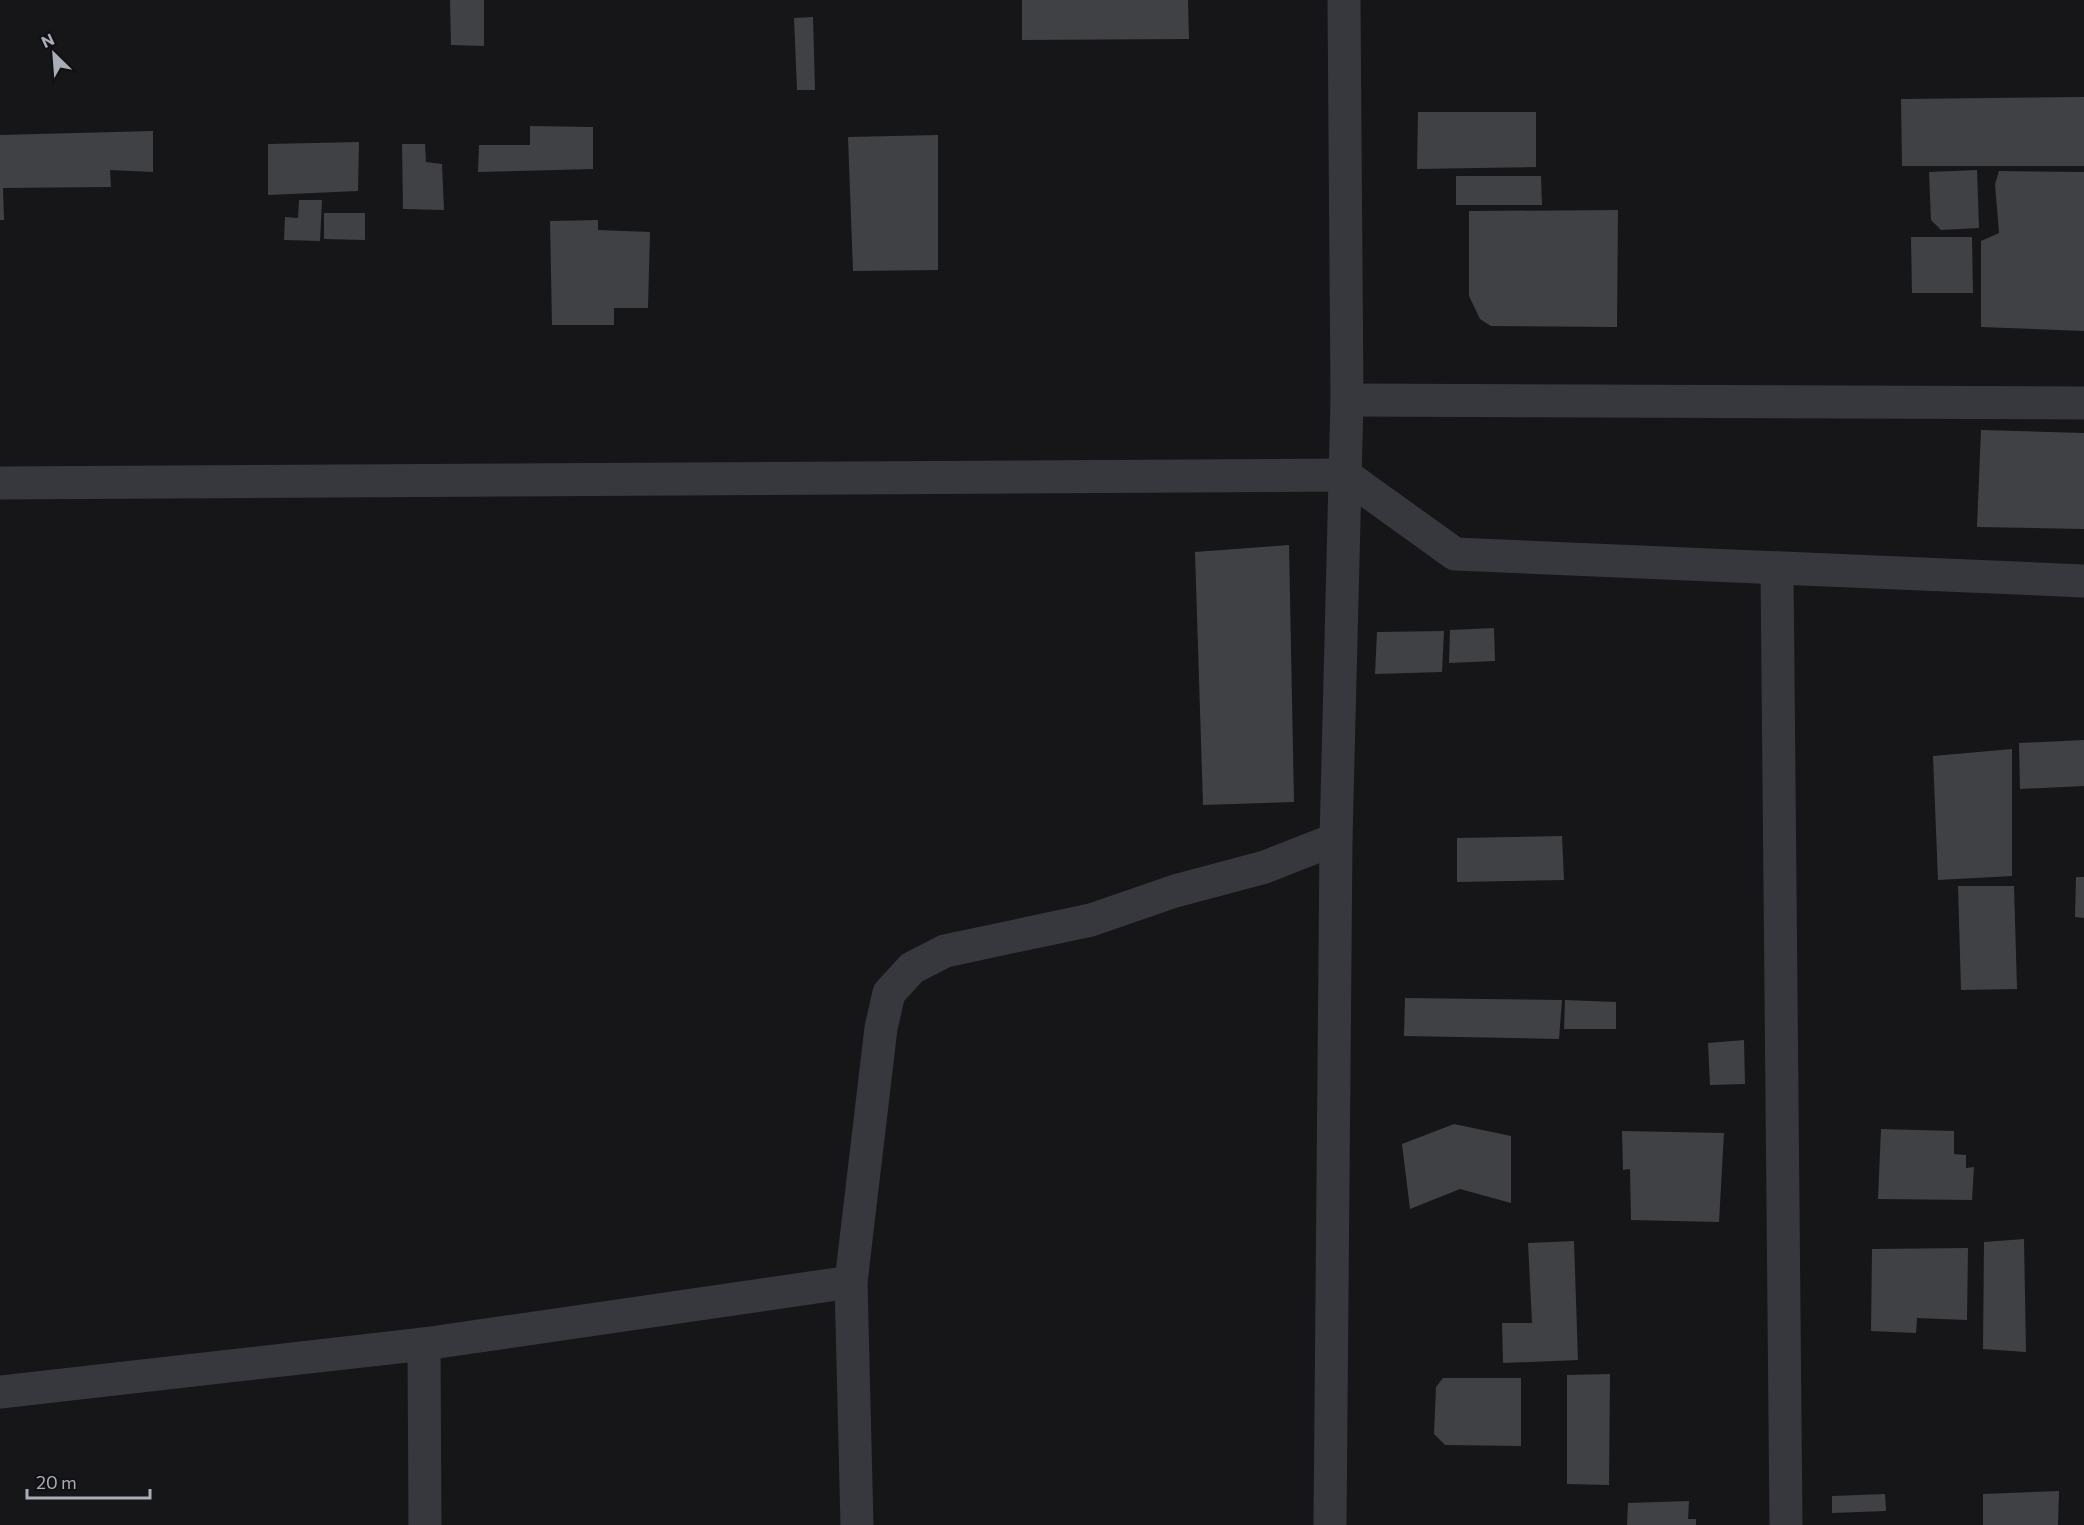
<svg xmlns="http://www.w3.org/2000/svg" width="2084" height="1525" viewBox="0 0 2084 1525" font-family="Commissioner,sans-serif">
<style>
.building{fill:#404145}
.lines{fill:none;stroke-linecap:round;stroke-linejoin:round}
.minor{stroke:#37383d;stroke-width:33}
</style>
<rect width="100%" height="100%" fill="#161618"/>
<g class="building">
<path d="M450,0h34v46l-33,-1z"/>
<path d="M1022,0h166l1,39 -167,1z"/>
<path d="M813,17l2,73h-18l-3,-72z"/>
<path d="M2084,97v69h-182l-1,-67z"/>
<path d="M1418,112h118v55l-119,2z"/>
<path d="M530,126l63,1v42l-115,3 1,-27h51z"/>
<path d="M153,131v41l-43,-2 1,17 -108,1 1,32h-4v-85z"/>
<path d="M938,135v135l-85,1 -5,-134z"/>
<path d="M359,142l-1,49 -90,4v-51z"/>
<path d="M402,144h23l1,18 16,2 2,46 -41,-1z"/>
<path d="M1977,170l2,58 -38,2 -10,-10 -2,-48z"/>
<path d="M1999,171l85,1v159l-103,-4v-86l18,-8 -4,-49z"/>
<path d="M1456,176h85l1,29h-86z"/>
<path d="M299,200h23l-2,41 -36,-1 1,-23 13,1z"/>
<path d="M1618,210l-1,117 -126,-1 -11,-7 -11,-23v-85z"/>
<path d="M324,213h41v27l-41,-1z"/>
<path d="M598,220v10l52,2 -2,76h-34v17h-62l-2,-104z"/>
<path d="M1911,237h61l1,56h-61z"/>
<path d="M1981,430l103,3v96l-107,-2z"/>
<path d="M1289,545l5,257 -91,3 -8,-253z"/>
<path d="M1494,628l1,33 -46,2 1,-33z"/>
<path d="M1444,631l-2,41 -67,2 2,-42z"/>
<path d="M2084,740v46l-64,3 -1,-46z"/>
<path d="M2012,749v127l-74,4 -5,-124z"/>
<path d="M1562,836l2,44 -107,2v-44z"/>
<path d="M2076,877h8v41l-9,-1z"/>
<path d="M1958,886h56l3,103 -56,1z"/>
<path d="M1405,998l157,2 -3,39 -155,-3z"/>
<path d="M1565,1000l51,2v27h-52z"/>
<path d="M1744,1040l1,44 -35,1 -2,-42z"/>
<path d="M1454,1124l57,12v67l-51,-14 -50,20 -8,-65z"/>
<path d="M1881,1129l73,2v23l12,1v13l8,-1 -2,33 -94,-1z"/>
<path d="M1622,1131l102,2 -5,89 -88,-2 -1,-51 -7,1z"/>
<path d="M2024,1239l2,113 -43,-3 1,-107z"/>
<path d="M1574,1241l4,119 -75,3 -1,-40h30l-4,-80z"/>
<path d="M1968,1248l-1,72 -50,-2 -1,15 -45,-2 1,-82z"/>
<path d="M1610,1374l-1,111 -42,-1v-109z"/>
<path d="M1443,1378h78v68l-76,-1 -11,-11 2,-47z"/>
<path d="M2059,1491l-1,34h-75v-31z"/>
<path d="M1885,1494l1,17 -54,2v-17z"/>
<path d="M1689,1501l-1,18h8v6h-69l1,-22z"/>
</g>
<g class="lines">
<g class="minor">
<path d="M1347,400l737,3"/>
<path d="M0,483l1345,-8 110,79 629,27"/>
<path d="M1777,568l9,957"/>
<path d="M424,1344l1,181"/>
<path d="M0,1392l424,-48 427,-62"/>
<path d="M857,1525l-6,-243 30,-254 8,-35 23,-25 33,-17 146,-31 84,-29 90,-24 71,-28"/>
<path d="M1330,1525l6,-686 11,-439 -3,-400"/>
</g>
</g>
<g transform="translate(54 54) rotate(335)" stroke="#111113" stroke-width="4.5" paint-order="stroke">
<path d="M0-4.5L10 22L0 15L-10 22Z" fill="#a8adb8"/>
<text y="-9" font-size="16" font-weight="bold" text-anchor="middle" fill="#a8adb8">N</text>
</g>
<path d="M27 1489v9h123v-9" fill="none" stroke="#a8adb8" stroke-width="3"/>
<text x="36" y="1489" font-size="18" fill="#a8adb8" stroke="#111113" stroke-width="4.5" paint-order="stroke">20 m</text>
</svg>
